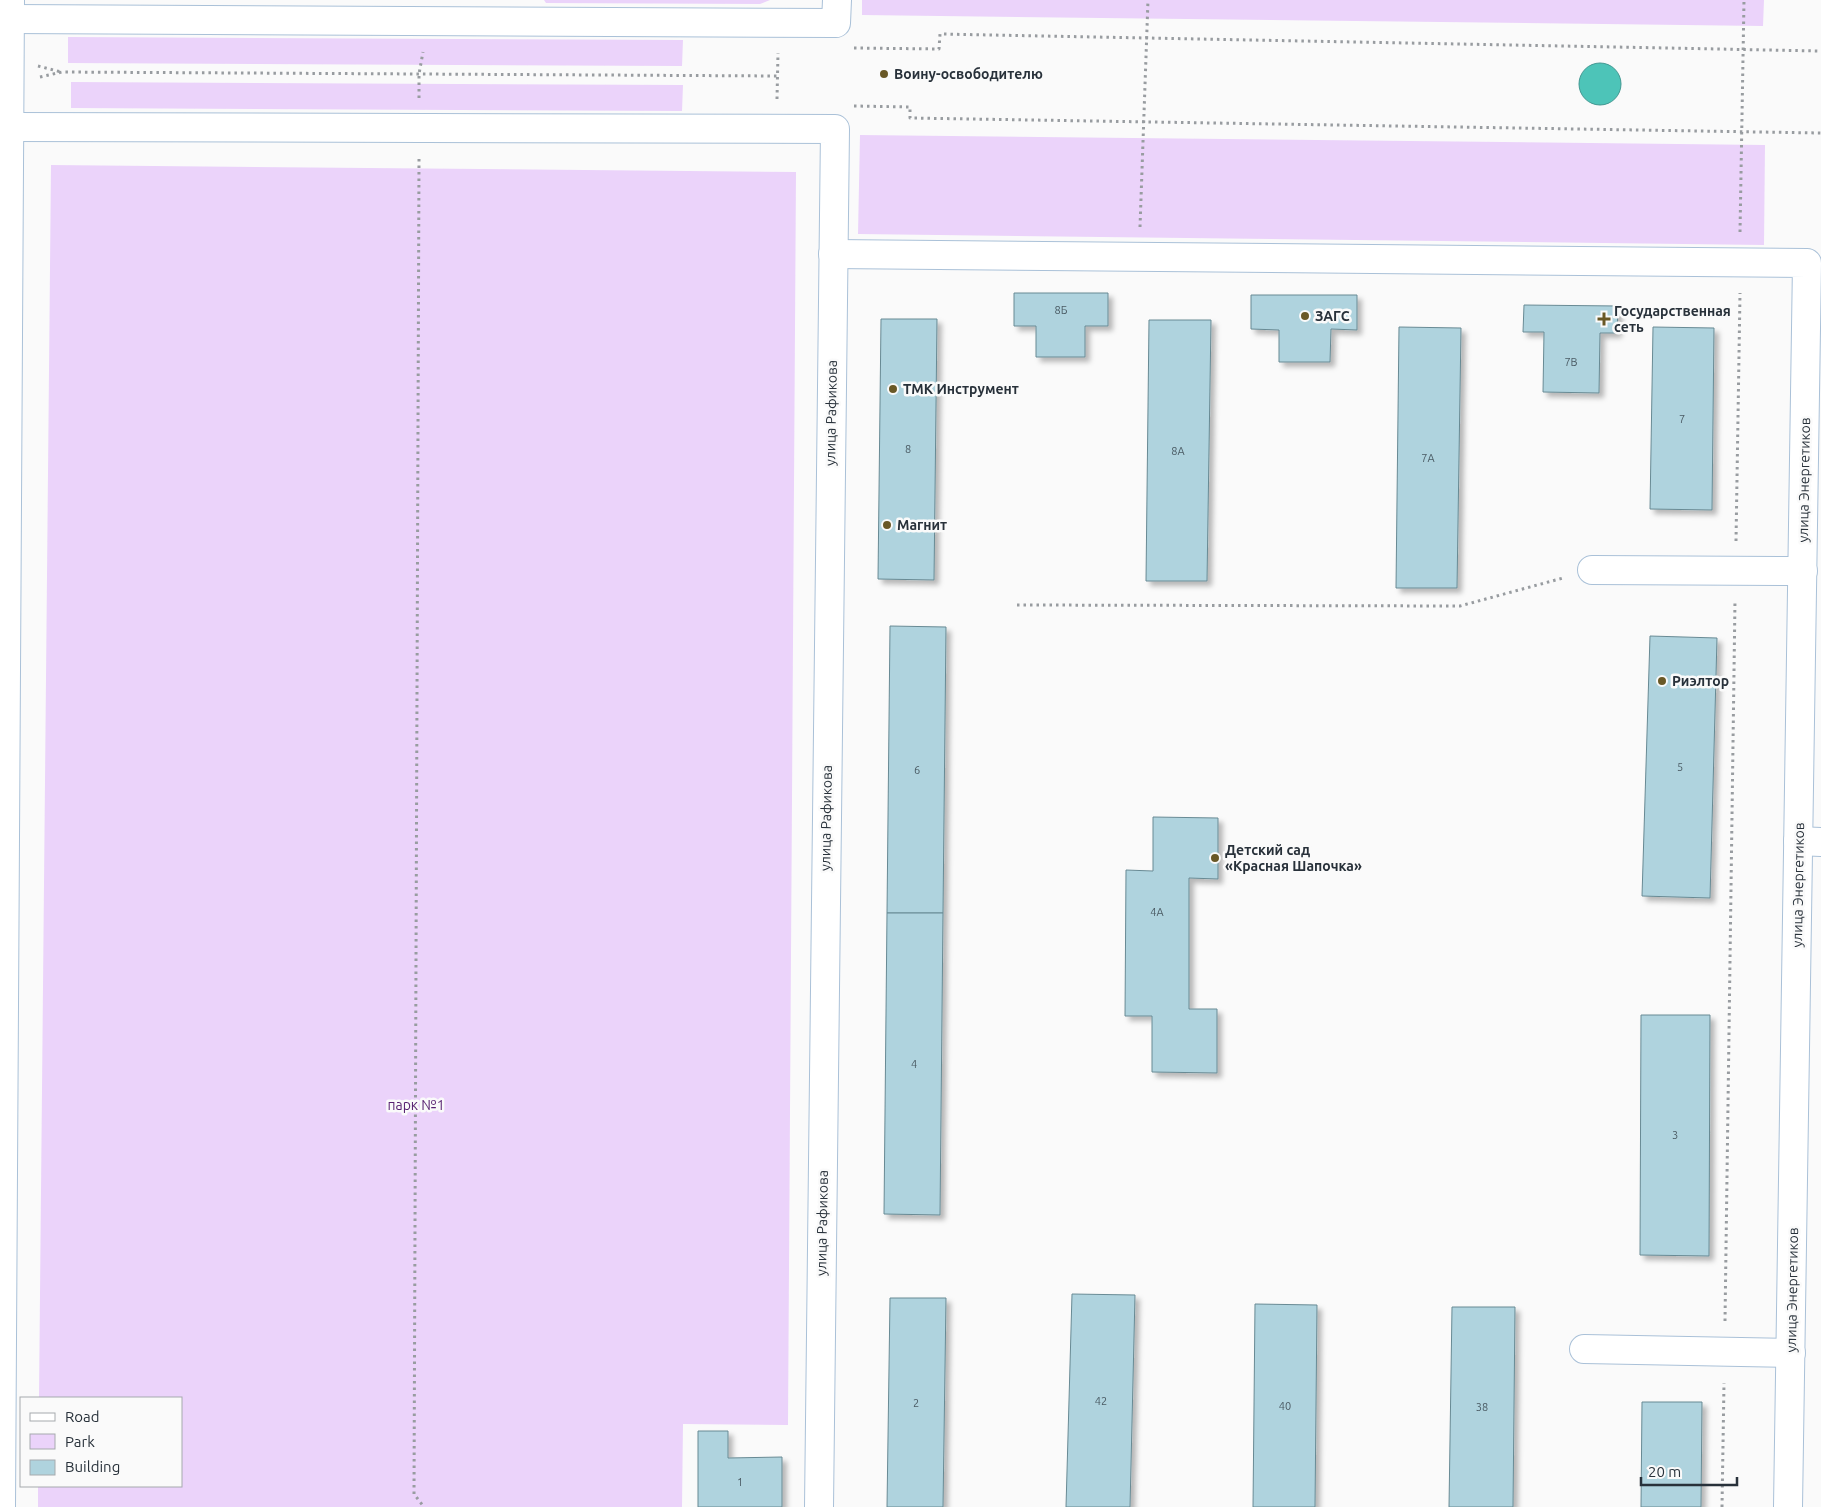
<svg xmlns="http://www.w3.org/2000/svg" width="1821" height="1507" viewBox="0 0 1821 1507" font-family="Ubuntu,sans-serif">
<style>
.green{fill:#ebd3fa}
.water{fill:#4dc4b8;stroke:#429892}
.building{fill:#afd3de;stroke:#688a94;filter:url(#shadow)}
.lines{fill:none;stroke-linecap:round;stroke-linejoin:round}
.minor-casing{stroke:#aac1d8;stroke-width:30}
.major-casing{stroke:#aac1d8;stroke-width:30}
.path{stroke:#989ca0;stroke-width:3;stroke-dasharray:2.5 4;stroke-linecap:butt}
.minor{stroke:#fff;stroke-width:28}
.major{stroke:#fff;stroke-width:28}
.poi-dot{fill:#695826;stroke:#fafafa;stroke-width:2}
.labels{text-anchor:middle;dominant-baseline:central;stroke-width:5;stroke-linejoin:round;paint-order:stroke}
.number-label{font-size:11px;fill:#4a5a63}
.poi-label{font-size:14px;font-weight:bold;fill:#28313a;stroke:#fafafa;text-anchor:start}
.street-label{font-size:14px;fill:#28313a;stroke:#fafafa}
.park-label{font-size:14px;fill:#561f70;stroke:#fafafa}
</style>
<defs>
<filter id="shadow"><feDropShadow dx="4.5" dy="4.5" stdDeviation="2.5" flood-color="#0004"/></filter>
</defs>
<rect width="100%" height="100%" fill="#fafafa"/>
<g class="green">
<path d="M544,0h226l-10,4 -214,-1z"/>
<path d="M862,0h902l-1,26 -901,-11z"/>
<path d="M68,37l615,3 -1,26 -614,-3z"/>
<path d="M71,82l612,3 -1,26 -611,-3z"/>
<path d="M860,135l905,10 -1,100 -906,-11z"/>
<path d="M51,165l745,7 -8,1253 -105,-1 -1,83h-644v-21h143v-88h-142z"/>
</g>
<circle class="water" cx="1600" cy="84" r="21"/>
<g class="building">
<path d="M1014,293h94v33h-23v31h-49v-31h-22z"/>
<path d="M1251,295h106v35l-26,-1 -1,33h-51v-32l-28,-1z"/>
<path d="M1524,305l94,1 -1,27h-17l-1,60 -56,-1 1,-60h-21z"/>
<path d="M881,319h56l-3,261 -56,-1z"/>
<path d="M1149,320h62l-4,261h-61z"/>
<path d="M1399,327l62,1 -4,260h-61z"/>
<path d="M1653,327l61,1 -2,182 -62,-1z"/>
<path d="M890,626l56,1 -3,286h-56z"/>
<path d="M1650,636l67,2 -7,260 -68,-2z"/>
<path d="M1153,817l65,1v61l-29,-1v131h28v64l-65,-1v-56h-27l1,-146 27,1z"/>
<path d="M887,913h56l-3,302 -56,-1z"/>
<path d="M1641,1015h69l-1,241 -69,-1z"/>
<path d="M1072,1294l63,1 -5,212h-64z"/>
<path d="M890,1298h56l-3,209h-56z"/>
<path d="M1255,1304l62,1 -2,202h-62z"/>
<path d="M1452,1307h63l-2,200h-64z"/>
<path d="M1642,1402h60l-1,105h-60z"/>
<path d="M698,1431h30v27l54,-1v50h-84z"/>
</g>
<g class="lines">
<defs>
<g id="minor">
<path d="M10,19l826,4 1,-23"/>
<path d="M9,127l826,2 -16,1378"/>
<path d="M833,254l974,9 -19,1244"/>
<path d="M1592,570l211,1"/>
<path d="M1798,841l23,1"/>
<path d="M1584,1349l207,4"/>
</g>
<path id="major" d="M1,1507l9,-1507"/>
</defs>
<use href="#minor" class="minor-casing"/>
<use href="#major" class="major-casing"/>
<g class="path">
<path d="M854,48l85,1 1,-15 881,17"/>
<path d="M38,66l23,6"/>
<path d="M40,77l22,-5 715,4"/>
<path d="M419,98v-24l4,-22"/>
<path d="M777,99l1,-46"/>
<path d="M854,106l56,1v11l911,15"/>
<path d="M419,159l-5,1335 10,13"/>
<path d="M1140,227l8,-227"/>
<path d="M1740,232l4,-232"/>
<path d="M1736,541l4,-248"/>
<path d="M1017,605l443,1 103,-28"/>
<path d="M1725,1321l10,-721"/>
<path d="M1722,1507l2,-124"/>
</g>
<use href="#minor" class="minor"/>
<use href="#major" class="major"/>
</g>
<g class="poi-dot">
<circle cx="884" cy="74" r="5"/>
<circle cx="1305" cy="316" r="5"/>
<path d="M1601.5 311.5h5v5h5v5h-5v5h-5v-5h-5v-5h5z"/>
<circle cx="893" cy="389" r="5"/>
<circle cx="887" cy="525" r="5"/>
<circle cx="1662" cy="681" r="5"/>
<circle cx="1215" cy="858" r="5"/>
</g>
<g class="labels">
<g class="number-label">
<text x="1061" y="310">8Б</text>
<text x="1571" y="362">7В</text>
<text x="1682" y="419">7</text>
<text x="908" y="449">8</text>
<text x="1178" y="451">8А</text>
<text x="1428" y="458">7А</text>
<text x="1680" y="767">5</text>
<text x="917" y="770">6</text>
<text x="1157" y="912">4А</text>
<text x="914" y="1064">4</text>
<text x="1675" y="1135">3</text>
<text x="1101" y="1401">42</text>
<text x="916" y="1403">2</text>
<text x="1285" y="1406">40</text>
<text x="1482" y="1407">38</text>
<text x="740" y="1482">1</text>
</g>
<g class="poi-label">
<text x="894" y="74">Воину-освободителю</text>
<text x="1614" y="311">Государственная<tspan x="1614" dy="16">сеть</tspan></text>
<text x="1315" y="316">ЗАГС</text>
<text x="903" y="389">ТМК Инструмент</text>
<text x="897" y="525">Магнит</text>
<text x="1672" y="681">Риэлтор</text>
<text x="1225" y="850">Детский сад<tspan x="1225" dy="16">«Красная Шапочка»</tspan></text>
</g>
<g class="street-label">
<text transform="translate(831 413) rotate(-89)">улица Рафикова</text>
<text transform="translate(1804 480) rotate(-89)">улица Энергетиков</text>
<text transform="translate(826 818) rotate(-89)">улица Рафикова</text>
<text transform="translate(1798 885) rotate(-89)">улица Энергетиков</text>
<text transform="translate(822 1223) rotate(-89)">улица Рафикова</text>
<text transform="translate(1792 1290) rotate(-89)">улица Энергетиков</text>
</g>
<g class="park-label">
<text x="416" y="1105">парк №1</text>
</g>
</g>
<rect x="20" y="1397" width="162" height="90" fill="#fafafa" stroke="#a6aaad"/>
<rect x="30" y="1413" width="25" height="8" fill="#ffffff" stroke="#a6aaad"/>
<text x="65" y="1422" font-size="15" fill="#28313a">Road</text>
<rect x="30" y="1434" width="25" height="15" fill="#ebd3fa" stroke="#a6aaad"/>
<text x="65" y="1447" font-size="15" fill="#28313a">Park</text>
<rect x="30" y="1460" width="25" height="15" fill="#afd3de" stroke="#a6aaad"/>
<text x="65" y="1472" font-size="15" fill="#28313a">Building</text>
<path d="M1641 1477v8h96v-8" fill="none" stroke="#28313a" stroke-width="2.5"/>
<text x="1648" y="1477" font-size="15" fill="#28313a" stroke="#fafafa" stroke-width="4" paint-order="stroke">20 m</text>
</svg>
